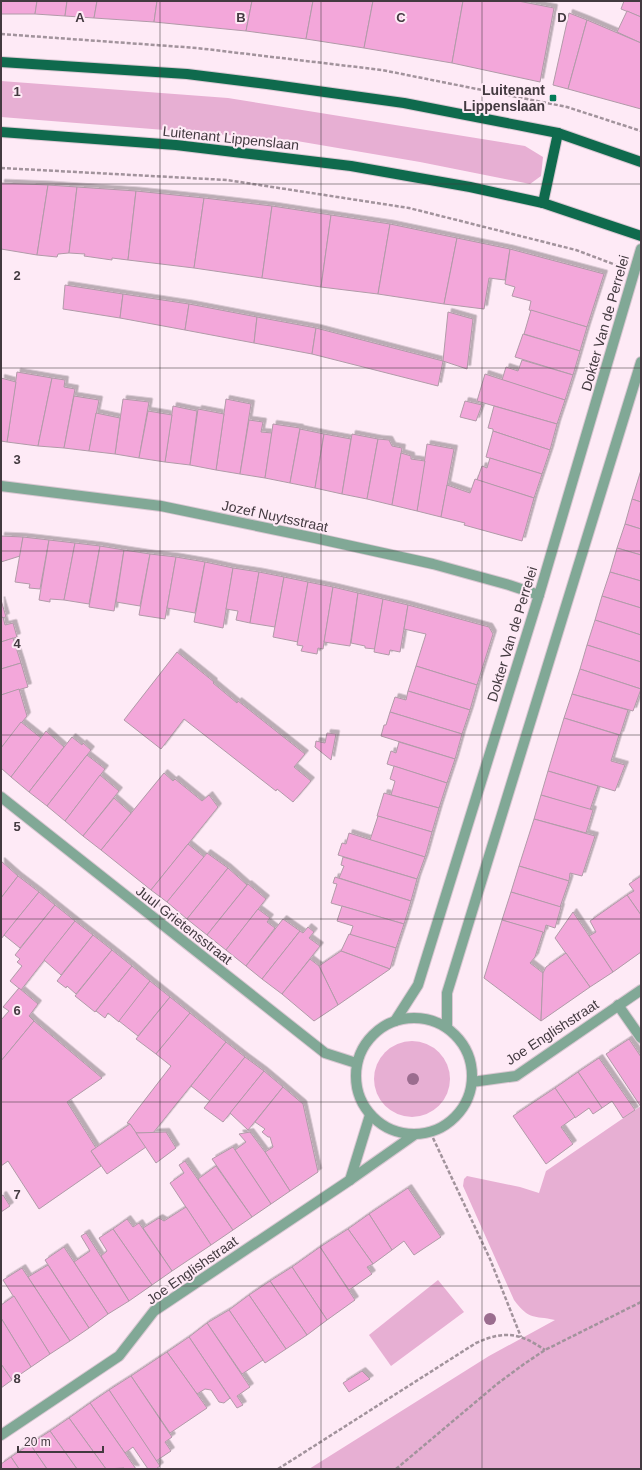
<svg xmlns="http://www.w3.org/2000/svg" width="642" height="1470" viewBox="0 0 642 1470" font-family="Arial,sans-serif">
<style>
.green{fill:#e7afd3}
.building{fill:#f3a7da;stroke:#b19aa8;filter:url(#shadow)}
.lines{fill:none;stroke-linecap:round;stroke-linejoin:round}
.minor-casing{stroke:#d9c7d2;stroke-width:12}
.major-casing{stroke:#d9c7d2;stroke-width:12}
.path{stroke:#a2939c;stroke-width:2.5;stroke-dasharray:4 2;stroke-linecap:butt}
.minor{stroke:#81a896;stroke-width:10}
.major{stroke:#0f6a4d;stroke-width:10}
.tree{fill:#9b6d8f}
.grid{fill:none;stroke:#433a40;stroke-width:1;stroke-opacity:0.55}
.poi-dot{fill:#037b58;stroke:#feeaf6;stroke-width:1.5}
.labels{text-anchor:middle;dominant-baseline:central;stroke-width:4;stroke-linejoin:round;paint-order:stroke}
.poi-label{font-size:14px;font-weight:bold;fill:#433a40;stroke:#feeaf6;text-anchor:end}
.street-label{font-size:14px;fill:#433a40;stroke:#feeaf6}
.grid-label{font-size:13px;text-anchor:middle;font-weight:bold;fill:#433a40;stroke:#feeaf6;stroke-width:4;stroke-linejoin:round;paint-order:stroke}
</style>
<defs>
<filter id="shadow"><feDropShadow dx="3.5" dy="-3.5" stdDeviation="0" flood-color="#0004"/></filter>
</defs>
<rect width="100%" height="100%" fill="#feeaf6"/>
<g class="green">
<path d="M1,81l227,17 297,48 18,11 -2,19 -11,8 -110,-22 -129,-22 -290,-23z"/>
<circle cx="412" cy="1079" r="38"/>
<path d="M641,1106v363h-332l180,-113 66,-36c-22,-5 -25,1 -41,-20l-51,-114 1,-7 3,-3 53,11 19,6 7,-22z"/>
<path d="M438,1280l26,32 -73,54 -22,-31z"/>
</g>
<g class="building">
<path d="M1,1h36l-2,13h-34z"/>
<path d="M37,1h30l-2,15 -30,-2z"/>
<path d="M67,1h30l-3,17 -29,-2z"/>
<path d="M97,1h60l-3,21 -60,-4z"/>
<path d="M157,1h95l-6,30 -92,-9z"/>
<path d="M252,1h61l-7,38 -60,-8z"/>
<path d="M313,1h60l-9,47 -58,-9z"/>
<path d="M373,1h90l-11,62 -88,-15z"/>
<path d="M463,1h55l36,7 -14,74 -88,-19z"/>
<path d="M624,1h17v16l-20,-8z"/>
<path d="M627,11l14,6v26l-24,-11z"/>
<path d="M569,13l18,7 -19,69 -15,-4z"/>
<path d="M587,20l54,23v66l-73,-20z"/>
<path d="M1,183l47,2 -11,70 -36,-6z"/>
<path d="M48,185l29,2 -8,66 -11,1 -1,3 -20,-2z"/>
<path d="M77,187l59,4 -8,69 -16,-2v2l-28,-4 1,-2 -16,-1z"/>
<path d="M136,191l68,7 -10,70 -66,-8z"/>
<path d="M204,198l68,8 -10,72 -68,-10z"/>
<path d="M272,206l59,9 -10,72 -59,-9z"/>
<path d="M331,215l59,9 -12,70 -57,-7z"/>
<path d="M390,224l67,14 -13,66 -66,-10z"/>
<path d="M457,238l53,11 -5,31 -16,-2 -5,31 -40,-5z"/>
<path d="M510,249l94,25 -17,53 -58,-17 2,-9 -19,-5 3,-9 -10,-3z"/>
<path d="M65,285l58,9 -3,24 -57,-9z"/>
<path d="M123,294l66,10 -4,26 -65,-12z"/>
<path d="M189,304l68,13 -3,26 -69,-13z"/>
<path d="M531,310l56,17 -7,24 -56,-17z"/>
<path d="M448,312l25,7 -6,50 -24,-8z"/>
<path d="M257,317l59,11 -4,26 -58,-11z"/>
<path d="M316,328l127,33 -5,25 -126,-32z"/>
<path d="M523,334l57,17 -7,24 -58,-18z"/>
<path d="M522,360l51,15 -8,25 -63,-20 4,-13 12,4z"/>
<path d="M17,372l35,6 -14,68 -31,-4z"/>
<path d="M485,374l80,26 -8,24 -80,-23z"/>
<path d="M1,378l15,4 -9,60 -6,-1z"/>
<path d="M52,378l13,2 -1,7 11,2 -11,59 -26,-2z"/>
<path d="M74,396l25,4 -10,51 -25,-3z"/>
<path d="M123,399l26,3 -10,56 -24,-4z"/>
<path d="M226,399l25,5 -11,70 -24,-4z"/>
<path d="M465,401l17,4 -6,16 -16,-4z"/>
<path d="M173,406l24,5 -7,54 -25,-3z"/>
<path d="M494,406l63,18 -7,26 -57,-19v-2l-5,-1z"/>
<path d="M198,409l26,5 -8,56 -26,-5z"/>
<path d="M148,411l24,4 -7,47 -26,-4z"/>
<path d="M96,413l24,5 -5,36 -26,-3z"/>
<path d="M249,420l14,2 -2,10 11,1 -7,45 -25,-4z"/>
<path d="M273,424l27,4 -10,55 -25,-5z"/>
<path d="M300,429l24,5 -9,54 -25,-5z"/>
<path d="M493,431l57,19 -8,24 -56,-17z"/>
<path d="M324,434l27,5 -9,55 -27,-6z"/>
<path d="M352,434l26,5 -11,60 -25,-5z"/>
<path d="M378,439l11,1 3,6 10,2 -10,57 -25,-6z"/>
<path d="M427,444l27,5 -13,68 -24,-6z"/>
<path d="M401,453l10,3v3l14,2 -8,50 -25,-6z"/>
<path d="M490,458l52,16 -8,24 -57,-18 5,-14 5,2z"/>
<path d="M641,470v32l-9,-3z"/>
<path d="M475,479l59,19 -12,43 -58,-16 1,-2 -24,-6 6,-32 23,8z"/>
<path d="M632,499l9,3v27l-16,-5z"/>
<path d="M625,524l16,5v26l-24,-7z"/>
<path d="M1,536l22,1 -3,19 -19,6z"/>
<path d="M23,537l26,3 -9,49 -11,-1 1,-4 -15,-2z"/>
<path d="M49,540l26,3 -11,57 -14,-1v3l-11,-2z"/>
<path d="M75,543l25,3 -11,58 -25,-4z"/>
<path d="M100,546l24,4 -10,61 -25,-4z"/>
<path d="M617,548l24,7v26l-31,-9z"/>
<path d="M124,550l26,4 -10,52 -24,-4z"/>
<path d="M150,554l26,3 -11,62 -26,-4z"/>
<path d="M176,557l29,5 -10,51 -28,-5z"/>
<path d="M205,562l28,6 -10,60 -29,-6z"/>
<path d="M233,568l26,4 -9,51 -14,-3 2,-9 -12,-2z"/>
<path d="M259,572l25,5 -9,50 -25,-4z"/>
<path d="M610,572l31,9v27l-39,-12z"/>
<path d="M284,577l24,5 -10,60 -25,-5z"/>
<path d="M308,582l25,5 -10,62 -5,-1 -1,6 -16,-3 2,-5 -6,-1z"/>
<path d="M333,587l25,6 -8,53 -26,-4z"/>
<path d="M358,593l25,6 -8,50 -10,-1v-2l-14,-3z"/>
<path d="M602,596l39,12v27l-46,-15z"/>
<path d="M383,599l25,6 -8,47 -10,-2 -1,5 -15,-3z"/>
<path d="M1,600l5,17 -5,1z"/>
<path d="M408,605l81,22 4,7 -16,51 -61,-19 10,-32 -22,-5z"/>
<path d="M3,617l2,8 8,-2 4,14 -16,5v-24z"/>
<path d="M595,620l46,15v27l-54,-17z"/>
<path d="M13,638l8,25 -20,6v-27z"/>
<path d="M587,645l54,17v27l-61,-20z"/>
<path d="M177,652l37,30 -1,1 24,20 1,-2 67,53 -11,13 17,14 -18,21 -16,-13 -1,2 -92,-72 -23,30 -37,-29z"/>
<path d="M21,663l7,24 -27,8v-26z"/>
<path d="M416,666l61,19 -7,25 -62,-19z"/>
<path d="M580,669l61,20 -8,22 -61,-17z"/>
<path d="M19,689l8,27 -26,32v-53z"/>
<path d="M408,691l62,19 -8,24 -72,-22 5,-15 11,3z"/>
<path d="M572,694l56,16 -8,25 -56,-17z"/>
<path d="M390,712l72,22 -7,25 -74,-23 3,-11h2z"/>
<path d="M564,718l55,17 -8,26 14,4 -10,26 -67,-20z"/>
<path d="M21,722l20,16 -30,39 -10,-9v-20z"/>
<path d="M46,731l18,16 -35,45 -18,-15z"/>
<path d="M327,733l9,1 -5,26 -16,-13 1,-6 9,2z"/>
<path d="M72,737l10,8 1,-2 8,7 -44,56 -18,-14z"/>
<path d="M399,742l56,17 -8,24 -60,-19 4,-13 5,2z"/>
<path d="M87,755l18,14 -40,52 -18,-15z"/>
<path d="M394,766l53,17 -8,25 -48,-13 4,-14 -5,-2z"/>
<path d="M548,771l50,15 -8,24 -49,-15z"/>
<path d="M164,773l9,8 2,-2 27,22 7,-6 9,12 -67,83 -50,-40z"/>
<path d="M100,775l19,16 -36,45 -18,-15z"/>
<path d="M384,793l55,15 -7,24 -55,-16z"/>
<path d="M541,795l52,15 -7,23 -52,-14z"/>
<path d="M114,798l17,15 -30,37 -18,-14z"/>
<path d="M378,816l54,16 -7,25 -55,-17z"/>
<path d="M534,819l61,17 -13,40 -12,-3 -1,8 -50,-15z"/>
<path d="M349,833l76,24 -8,22 -79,-24 4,-12 4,1z"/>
<path d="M188,844l16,13 -37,45 -16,-12z"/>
<path d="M207,853l21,15 -41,51 -20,-17z"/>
<path d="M343,857l74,22 -6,22 -72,-23 5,-12 -3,-1z"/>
<path d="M1,861l17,15 -17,22z"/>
<path d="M519,866l50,15 -9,26 -49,-15z"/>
<path d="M228,868l19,17 -40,50 -20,-16z"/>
<path d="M18,876l21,16 -38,47v-41z"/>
<path d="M641,876v39l-14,-20 7,-4 -5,-7z"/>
<path d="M335,877l76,24 -7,23 -73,-21 6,-19 -4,-1z"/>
<path d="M248,884l18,15 -40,51 -19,-15z"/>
<path d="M39,892l16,13 -35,43 -16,-13z"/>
<path d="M511,892l50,15 -6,21 -9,-3 -2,8 -42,-13z"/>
<path d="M627,895l14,20v37l-28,20 -24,-36 7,-4 -6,-11z"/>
<path d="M55,905l20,16 -54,69 -11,-9 12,-15 -5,-4 3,-3 -5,-4z"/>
<path d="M342,906l62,18 -8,24 -46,-13 3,-9 -16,-5z"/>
<path d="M258,909l12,9 -3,4 8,6 -29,38 -20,-16z"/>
<path d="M573,912l40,60 -23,15 -35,-49z"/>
<path d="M283,919l17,12 -38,48 -16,-13z"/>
<path d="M502,920l41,12 -8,25 -5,6 13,10 -2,48 -57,-43z"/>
<path d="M75,921l18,14 -32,40 -17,-15z"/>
<path d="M308,927l6,5 -5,6 11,8 -38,48 -20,-15 38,-48 3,2z"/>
<path d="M349,934l47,14 -6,21 -49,-18z"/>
<path d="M93,935l19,15 -36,44 -9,-8 -1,2 -9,-7z"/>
<path d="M112,950l20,16 -37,46 -20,-16z"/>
<path d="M341,951l49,18 -52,36 -19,-39z"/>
<path d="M566,953l24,34 -49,34 2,-48 3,-6z"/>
<path d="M310,959l9,7 19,39 -24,16 -32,-27z"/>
<path d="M132,966l18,15 -31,41 -11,-9 -3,5 -9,-7z"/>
<path d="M150,981l20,16 -32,39 -19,-15z"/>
<path d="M19,988l19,16 -9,12 5,5 -33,40v-41l8,-9 -6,-4z"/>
<path d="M170,997l20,16 -34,41 -20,-15z"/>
<path d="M190,1013l36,29 -73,91h-17l-6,-9 -3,-1 44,-57 -15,-12z"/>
<path d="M34,1021l68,57 -35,24 29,46 -5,3 10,15 -62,43 -31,-48 -7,5v-105z"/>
<path d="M629,1039l12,18v50l-35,-53z"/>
<path d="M226,1042l19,15 -35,44 -19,-15z"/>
<path d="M245,1057l19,14 -41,51 -19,-14z"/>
<path d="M599,1058l36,52 -12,8 -11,-17 -10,7 -24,-36z"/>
<path d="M264,1071l19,16 -35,43 -18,-17z"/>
<path d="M578,1072l24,36 -9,6 -4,-6 -14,10 -20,-30z"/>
<path d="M283,1087l20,17 15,68 -28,19 -25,-39 8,-5 -3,-10h-2l-6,-5 3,-3 -10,-7z"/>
<path d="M555,1088l20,29 -14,10 12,17 -27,20 -33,-48z"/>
<path d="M130,1124l16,23 -39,27 -16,-23z"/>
<path d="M166,1132l10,16 -20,15 -20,-30z"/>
<path d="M250,1132l15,20 25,39 -19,13 -36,-54 11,-8 -7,-8z"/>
<path d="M233,1147l38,57 -19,13 -40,-58z"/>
<path d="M185,1161l48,69 -22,15 -41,-62 14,-10 -5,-8z"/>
<path d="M216,1166l36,51 -19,13 -35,-51z"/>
<path d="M408,1188l33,49 -27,18 -10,-14 -12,9 -23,-36z"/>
<path d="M3,1195l7,11 -9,6v-16z"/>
<path d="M186,1207l25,38 -39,26 -29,-43 16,-10 5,3z"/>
<path d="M369,1214l23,36 -19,14 -25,-35z"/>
<path d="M127,1219l6,8 6,-4 33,48 -20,14 -39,-56z"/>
<path d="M113,1229l39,56 -23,16 -28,-45 6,-5 -8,-13z"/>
<path d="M348,1229l25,35 -6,3 5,7 -23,16 -29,-43z"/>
<path d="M86,1233l43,68 -21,13 -34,-52 16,-11 -9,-15z"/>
<path d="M64,1247l44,67 -19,14 -44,-68z"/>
<path d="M320,1247l35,53 -28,20 -35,-53z"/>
<path d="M48,1265l41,63 -19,13 -42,-64z"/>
<path d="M292,1267l35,53 -20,15 -37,-54z"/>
<path d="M22,1268l48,73 -20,13 -47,-74z"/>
<path d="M270,1281l37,54 -21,14 -37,-54z"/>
<path d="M249,1295l37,54 -21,14 -36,-53z"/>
<path d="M14,1296l36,58 -19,13 -30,-49v-13z"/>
<path d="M229,1310l34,50 -21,14 -35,-51z"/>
<path d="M1,1318l30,49 -19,13 -11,-16z"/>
<path d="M207,1323l43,64 -13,9 6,9 -6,3 -48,-71z"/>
<path d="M189,1337l41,61 -6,5 -5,-1 -8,-12 -6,-1 -8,5 -30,-42z"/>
<path d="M167,1352l40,56 -37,25 -39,-57z"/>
<path d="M1,1364l11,16 -11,8z"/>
<path d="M362,1371l8,8 -21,13 -6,-9z"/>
<path d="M131,1376l41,61 -7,5 6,9 -15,10 -47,-71z"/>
<path d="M109,1390l51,76 -4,3h-8l-15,-22 -8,6 -35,-50z"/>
<path d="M90,1403l35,50 11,16h-11l-1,-1 -18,1 -37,-51z"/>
<path d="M69,1418l37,51h-29l-27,-38z"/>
<path d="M50,1431l27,38h-30l-17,-25z"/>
<path d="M30,1444l17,25h-28l-8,-12z"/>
<path d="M11,1457l8,12h-18v-5z"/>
</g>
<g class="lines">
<defs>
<g id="minor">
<path d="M1,486l160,20 154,32 118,26 76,21 30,10"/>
<path d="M1,797l324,256 31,10"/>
<path d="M618,1005l23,33"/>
<circle cx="414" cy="1076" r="58"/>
<path d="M395,1021l23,-36 121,-390 102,-346"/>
<path d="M447,1028v-35l194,-631"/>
<path d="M472,1082l44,-6 125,-86"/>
<path d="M350,1180l20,-65"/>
<path d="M1,1435l118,-79 35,-45 196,-131 64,-45"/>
</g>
<g id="major">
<path d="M1,62l186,12 80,10 137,19 154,30 83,29"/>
<path d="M1,132l175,13 175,21 119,21 73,16 98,33"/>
<path d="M543,203l15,-70"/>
</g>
</defs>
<use href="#minor" class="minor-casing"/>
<use href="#major" class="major-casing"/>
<g class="path">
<path d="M1,34l196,14 185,22 185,37 74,24"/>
<path d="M1,168l226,12 182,28 167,42 40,15"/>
<path d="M433,1138l57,121 31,78"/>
<path d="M278,1469l198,-126c29,-13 44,-10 69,7"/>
<path d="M396,1469l101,-85 27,-20 21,-14 96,-48"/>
</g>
<use href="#minor" class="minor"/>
<use href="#major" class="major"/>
</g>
<g class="tree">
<circle cx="413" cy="1079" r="6"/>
<circle cx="490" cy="1319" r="6"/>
</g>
<path class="grid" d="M160,1v1468M321,1v1468M482,1v1468M1,184h640M1,368h640M1,551h640M1,735h640M1,919h640M1,1102h640M1,1286h640"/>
<rect class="poi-dot" x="549" y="94" width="8" height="8" rx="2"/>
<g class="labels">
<g class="poi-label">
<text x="545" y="90">Luitenant<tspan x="545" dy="16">Lippenslaan</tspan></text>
</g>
<g class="street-label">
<text transform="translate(231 138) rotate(6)">Luitenant Lippenslaan</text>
<text transform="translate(605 323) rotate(-74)">Dokter Van de Perrelei</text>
<text transform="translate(275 516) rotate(12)">Jozef Nuytsstraat</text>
<text transform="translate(512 634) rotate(-73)">Dokter Van de Perrelei</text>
<text transform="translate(184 925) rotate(38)">Juul Grietensstraat</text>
<text transform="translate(552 1032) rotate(-33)">Joe Englishstraat</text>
<text transform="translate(192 1270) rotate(-35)">Joe Englishstraat</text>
</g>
</g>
<g class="grid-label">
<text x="80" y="22">A</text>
<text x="241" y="22">B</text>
<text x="401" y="22">C</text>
<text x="562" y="22">D</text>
<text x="17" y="96">1</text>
<text x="17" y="280">2</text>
<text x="17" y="464">3</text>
<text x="17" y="648">4</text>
<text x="17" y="831">5</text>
<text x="17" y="1015">6</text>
<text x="17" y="1199">7</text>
<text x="17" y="1383">8</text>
</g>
<rect width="642" height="1470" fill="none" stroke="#433a40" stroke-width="4"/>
<path d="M18 1446v6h85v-6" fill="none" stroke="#433a40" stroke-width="2"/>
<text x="24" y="1446" font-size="12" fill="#433a40" stroke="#feeaf6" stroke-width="3" paint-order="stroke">20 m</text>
</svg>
